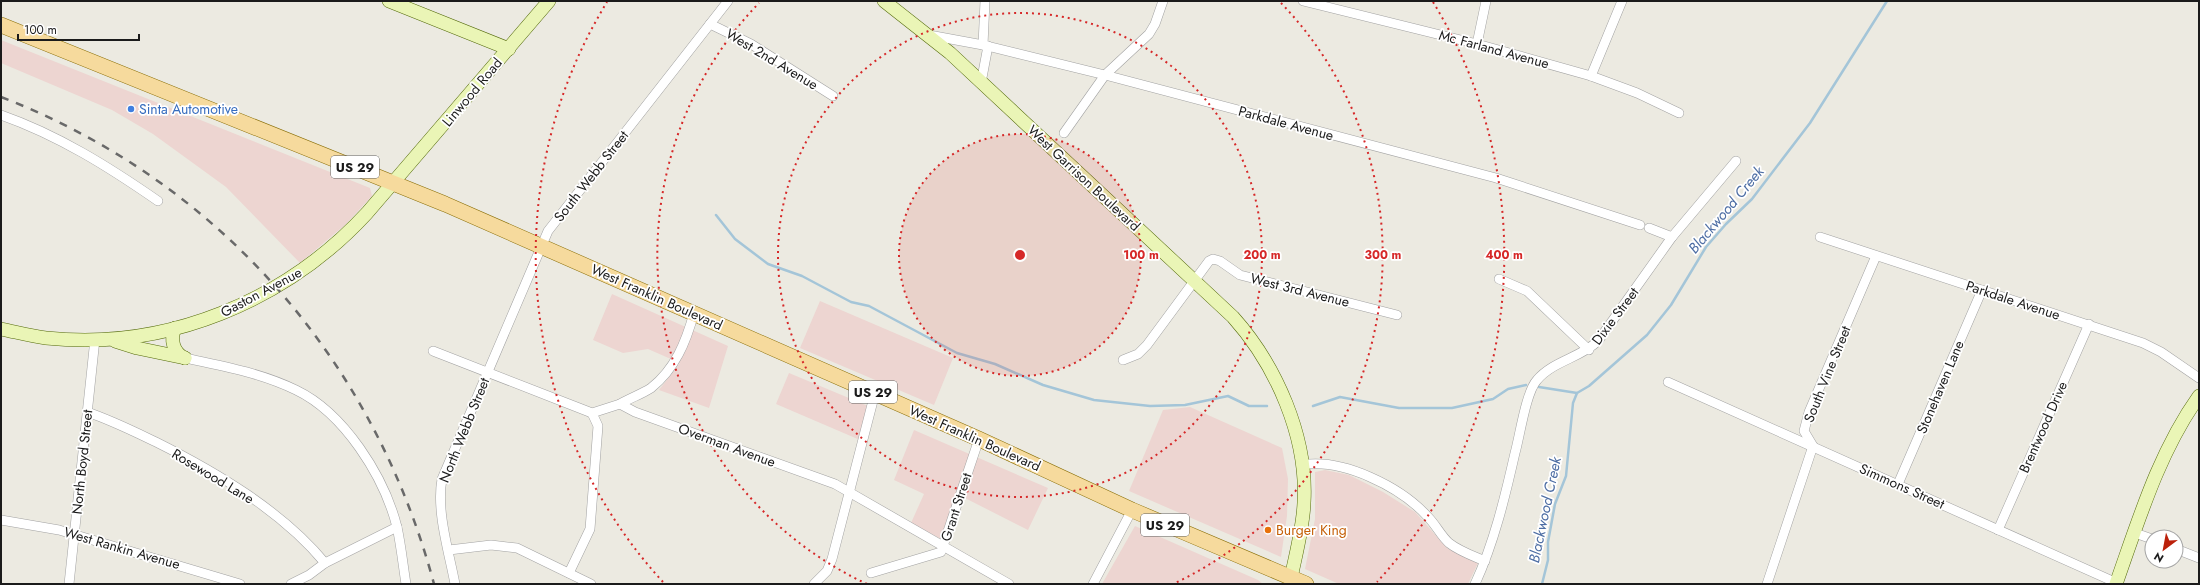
<svg xmlns="http://www.w3.org/2000/svg" width="2200" height="585" viewBox="0 0 2200 585" font-family="Jost,sans-serif">
<style>
.commercial{fill:#edd5d1}
.lines{fill:none;stroke-linecap:round;stroke-linejoin:round}
.stream{stroke:#a4c5d8;stroke-width:2.5}
.street-casing{stroke:#a2a2a2;stroke-width:10}
.secondary-casing{stroke:#546a0b;stroke-width:14}
.primary-casing{stroke:#8a6f08;stroke-width:16}
.street{stroke:#fff;stroke-width:9}
.secondary{stroke:#eaf5b6;stroke-width:13}
.primary{stroke:#f6da9d;stroke-width:15}
.rail{stroke:#696969;stroke-width:2.5;stroke-dasharray:8 8;stroke-linecap:butt}
.ring{fill:none;stroke:#d62828;stroke-width:2;stroke-dasharray:2 4}
.shop-dot{fill:#3f7fe0;stroke:#fff;stroke-width:1.5}
.food-dot{fill:#e8710a;stroke:#fff;stroke-width:1.5}
.labels{text-anchor:middle;dominant-baseline:central;stroke-width:3.5;stroke-linejoin:round;paint-order:stroke}
.shield{fill:#fff;stroke:#5f5f5f;stroke-width:1}
.shield-label{font-size:13px;font-weight:bold;fill:#1b1b1b}
.street-label{font-size:14px;fill:#1b1b1b;stroke:#fff}
.shop-label{font-size:14px;fill:#366cbe;stroke:#fff;text-anchor:start}
.food-label{font-size:14px;fill:#c56008;stroke:#fff;text-anchor:start}
.water-label{font-size:15px;font-style:italic;fill:#4e6ea4;stroke:#fff}
.centre{fill:#d62828;stroke:#fff;stroke-width:2}
.ring-label{font-size:12px;text-anchor:middle;font-weight:bold;fill:#d62828;stroke:#fff;stroke-width:3.5;stroke-linejoin:round;paint-order:stroke}
</style>
<rect width="100%" height="100%" fill="#eceae1"/>
<g class="commercial">
<path d="M1,40l369,148 2,8 -27,29 -45,38 -74,-76 -73,-53 -41,-24 -111,-47z"/>
<path d="M612,294l116,52 -19,62 -50,-18 21,-27 -32,-14 -25,4 -30,-13z"/>
<path d="M820,301l133,57 -19,47 -134,-57z"/>
<path d="M789,373l79,33 -8,34 -84,-36z"/>
<path d="M1190,407l92,41 6,31 -1,37 -6,41 -152,-66 34,-81z"/>
<path d="M914,430l134,58 -20,42 -71,-36 -16,45 -30,-16 13,-29 -30,-14z"/>
<path d="M1325,470l24,5 34,17 32,20 32,36 31,15 -10,21h-129l-34,-15 10,-50v-47z"/>
<path d="M1135,526l123,54 5,4h-161z"/>
</g>
<g class="lines">
<g class="stream">
<path d="M716,215l19,24 33,25 34,12 49,26 18,4 88,47 38,11 48,21 51,15 56,6 35,-1 43,-9 21,10h18"/>
<path d="M1539,387l38,6"/>
<path d="M1313,406l27,-9 59,11h53l41,-9 15,-10 18,-4"/>
<path d="M1542,584l6,-24v-18l7,-38 11,-28 7,-73 4,-10 12,-7 58,-51 24,-30 35,-58 20,-23 26,-25 58,-76 77,-122"/>
</g>
<defs>
<g id="street">
<path d="M1303,1l174,43 114,32 46,17 42,20"/>
<path d="M710,24l41,20 82,52"/>
<path d="M929,35l54,10 122,30 391,103 144,47"/>
<path d="M1477,44l9,-43"/>
<path d="M983,45l2,-44"/>
<path d="M1591,76l31,-75"/>
<path d="M981,83l7,-37"/>
<path d="M1,115c57,20 108,52 157,86"/>
<path d="M1064,133l41,-58 44,-41 6,-10 8,-23"/>
<path d="M1649,228l23,9"/>
<path d="M1820,237l323,106 18,9 38,26"/>
<path d="M1499,279l28,12 62,59"/>
<path d="M433,351l159,62 28,-9 15,8 200,72 174,100"/>
<path d="M185,358c38,8 76,15 111,32 48,23 88,86 101,137 4,18 6,38 9,57"/>
<path d="M1123,360l15,-6 9,-9 62,-84 4,-2 7,2 20,14 157,40"/>
<path d="M1668,382l449,201"/>
<path d="M620,404c10,-6 22,-10 31,-16 24,-19 35,-46 43,-75"/>
<path d="M87,412c24,8 46,19 69,30 60,30 126,69 169,121"/>
<path d="M1302,465c41,-7 99,22 126,52 8,8 13,19 21,26 10,8 24,13 36,18"/>
<path d="M1898,484l84,-194"/>
<path d="M1,520l58,10 181,54"/>
<path d="M1998,530l91,-206"/>
<path d="M2135,533l17,6"/>
<path d="M2176,549l23,9"/>
<path d="M449,550l42,-5 26,3 74,36"/>
<path d="M569,573l21,-44 8,-103 -6,-13"/>
<path d="M871,573l70,-21 38,-113"/>
<path d="M69,584l26,-245"/>
<path d="M291,584l18,-9 16,-12 72,-36"/>
<path d="M455,584c-6,-32 -19,-73 -13,-105l106,-248 180,-230"/>
<path d="M814,584l13,-13 5,-12 43,-166"/>
<path d="M1093,584l39,-74"/>
<path d="M1475,584c19,-41 30,-87 40,-131 5,-18 11,-61 22,-73 16,-19 43,-22 61,-39l74,-104 64,-76"/>
<path d="M1767,584l46,-138 -9,-15 5,-19 67,-156"/>
</g>
<g id="secondary">
<path d="M389,1l120,48"/>
<path d="M884,1l66,52 283,264c43,48 75,120 71,186 -1,25 -8,50 -13,75"/>
<path d="M175,328c-5,11 -2,25 10,30"/>
<path d="M1,329c15,3 30,7 45,9 120,13 240,-37 321,-125l182,-212"/>
<path d="M115,341l22,7 48,10"/>
<path d="M2116,584c23,-65 43,-132 83,-188"/>
</g>
<path id="primary" d="M1,25l444,179 534,235 153,71 174,74"/>
</defs>
<use href="#street" class="street-casing"/>
<use href="#secondary" class="secondary-casing"/>
<use href="#primary" class="primary-casing"/>
<use href="#street" class="street"/>
<use href="#secondary" class="secondary"/>
<use href="#primary" class="primary"/>
<path class="rail" d="M1,97c218,84 373,263 433,487"/>
</g>
<circle cx="1020" cy="255" r="121" fill="#d62828" fill-opacity=".12"/>
<g class="ring">
<circle cx="1020" cy="255" r="121"/>
<circle cx="1020" cy="255" r="242"/>
<path d="M867 584A363 363 0 0 1 759 3M1281 3A363 363 0 0 1 1173 584"/>
<path d="M663 582A484 484 0 0 1 607 2M1433 2A484 484 0 0 1 1377 582"/>
</g>
<circle class="shop-dot" cx="131" cy="109" r="4"/>
<circle class="food-dot" cx="1268" cy="530" r="4"/>
<g class="labels">
<g class="shield">
<rect x="331" y="156" width="48" height="22" rx="3"/>
<rect x="849" y="381" width="48" height="22" rx="3"/>
<rect x="1141" y="514" width="48" height="22" rx="3"/>
</g>
<g class="shield-label">
<text x="355" y="167">US 29</text>
<text x="873" y="392">US 29</text>
<text x="1165" y="525">US 29</text>
</g>
<g class="street-label">
<text transform="translate(1494 49) rotate(15)">Mc Farland Avenue</text>
<text transform="translate(772 59) rotate(31)">West 2nd Avenue</text>
<text transform="translate(472 92) rotate(-50)">Linwood Road</text>
<text transform="translate(1286 123) rotate(15)">Parkdale Avenue</text>
<text transform="translate(591 176) rotate(-52)">South Webb Street</text>
<text transform="translate(1084 178) rotate(43)">West Garrison Boulevard</text>
<text transform="translate(1300 290) rotate(14)">West 3rd Avenue</text>
<text transform="translate(261 292) rotate(-28)">Gaston Avenue</text>
<text transform="translate(657 297) rotate(24)">West Franklin Boulevard</text>
<text transform="translate(2013 300) rotate(18)">Parkdale Avenue</text>
<text transform="translate(1615 316) rotate(-53)">Dixie Street</text>
<text transform="translate(1827 374) rotate(-68)">South Vine Street</text>
<text transform="translate(1940 387) rotate(-67)">Stonehaven Lane</text>
<text transform="translate(2043 427) rotate(-66)">Brentwood Drive</text>
<text transform="translate(464 430) rotate(-68)">North Webb Street</text>
<text transform="translate(975 438) rotate(24)">West Franklin Boulevard</text>
<text transform="translate(727 445) rotate(20)">Overman Avenue</text>
<text transform="translate(82 462) rotate(-84)">North Boyd Street</text>
<text transform="translate(213 476) rotate(31)">Rosewood Lane</text>
<text transform="translate(1902 486) rotate(24)">Simmons Street</text>
<text transform="translate(956 507) rotate(-72)">Grant Street</text>
<text transform="translate(122 548) rotate(16)">West Rankin Avenue</text>
</g>
<g class="shop-label">
<text x="139" y="109">Sinta Automotive</text>
</g>
<g class="food-label">
<text x="1276" y="530">Burger King</text>
</g>
<g class="water-label">
<text transform="translate(1726 210) rotate(-50)">Blackwood Creek</text>
<text transform="translate(1545 510) rotate(-78)">Blackwood Creek</text>
</g>
</g>
<circle cx="1020" cy="255" r="6" class="centre"/>
<g class="ring-label">
<text x="1141" y="259">100 m</text>
<text x="1262" y="259">200 m</text>
<text x="1383" y="259">300 m</text>
<text x="1504" y="259">400 m</text>
</g>
<rect width="2200" height="585" fill="none" stroke="#1b1b1b" stroke-width="4"/>
<g transform="translate(2164 549) rotate(212)"><circle r="19" fill="#ffffff" stroke="#a4a4a4"/>
<path d="M0-3L7 15L0 10L-7 15Z" fill="#bb210b"/>
<text y="-6" font-size="11" font-weight="bold" text-anchor="middle" fill="#1b1b1b">N</text>
</g>
<path d="M18 34v6h121v-6" fill="none" stroke="#1b1b1b" stroke-width="2"/>
<text x="24" y="34" font-size="12" fill="#1b1b1b" stroke="#ffffff" stroke-width="3" paint-order="stroke">100 m</text>
</svg>
